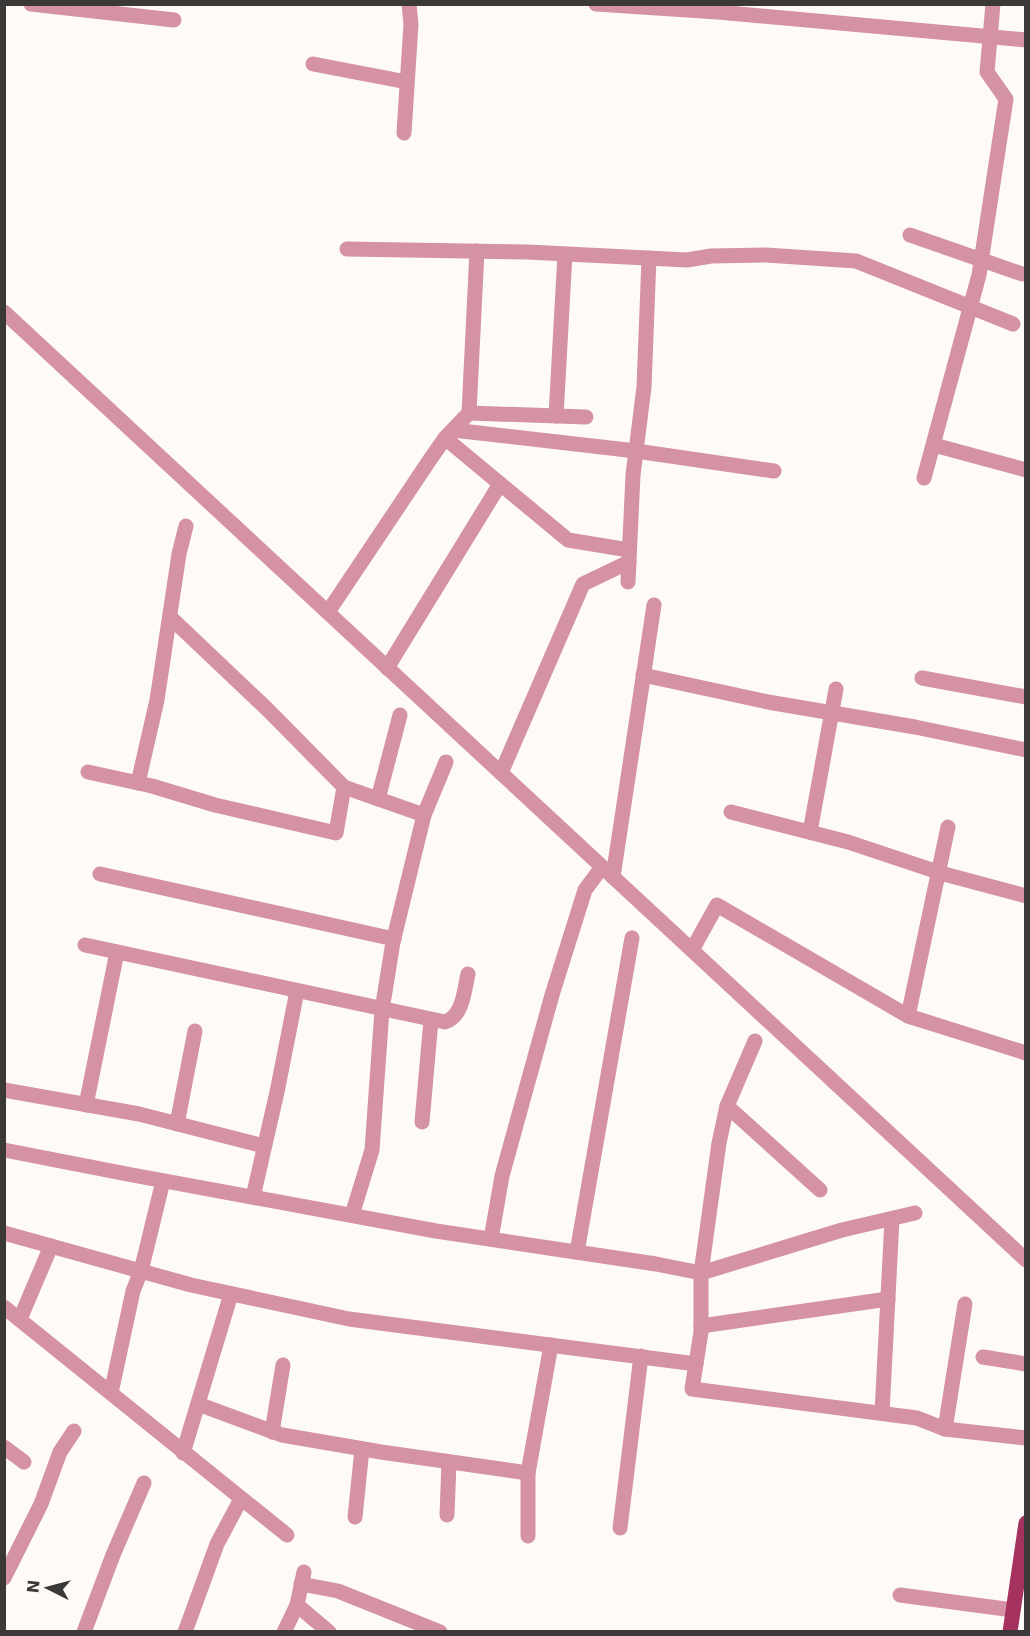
<svg xmlns="http://www.w3.org/2000/svg" width="1030" height="1636" viewBox="0 0 1030 1636" font-family="'DejaVu Sans',sans-serif">
<style>
.lines{fill:none;stroke-linecap:round;stroke-linejoin:round}
.minor{stroke:#d492a4;stroke-width:15}
.major{stroke:#a5315e;stroke-width:15}
</style>
<rect width="100%" height="100%" fill="#fefaf8"/>
<g class="lines">
<g class="minor">
<path d="M31,4l143,16"/>
<path d="M596,4l122,8 308,28"/>
<path d="M313,64l94,18"/>
<path d="M404,133l7,-109 -2,-20"/>
<path d="M910,235l112,39"/>
<path d="M347,249l180,3 160,8 24,-4 55,-1 90,6 157,63"/>
<path d="M4,312l1022,948"/>
<path d="M469,413l117,4"/>
<path d="M556,416l9,-162"/>
<path d="M453,430l183,21 138,20"/>
<path d="M445,438l123,102 61,10"/>
<path d="M934,445l92,25"/>
<path d="M924,478l55,-203 27,-176 -19,-27 6,-68"/>
<path d="M628,582l5,-107 11,-88 5,-129"/>
<path d="M328,612l103,-154 14,-20 24,-25 8,-162"/>
<path d="M170,617l98,93 76,77 80,28"/>
<path d="M387,668l113,-184"/>
<path d="M643,675l125,27 147,25 111,23"/>
<path d="M922,678l104,19"/>
<path d="M88,772l64,14 63,19 121,28 8,-46"/>
<path d="M501,773l82,-189 46,-22"/>
<path d="M138,783l19,-83 22,-146 7,-28"/>
<path d="M378,799l22,-84"/>
<path d="M731,812l117,30 96,32 82,22"/>
<path d="M810,832l26,-143"/>
<path d="M100,874l294,65"/>
<path d="M613,877l41,-272"/>
<path d="M85,945l360,77c18,-6 19,-31 23,-48"/>
<path d="M692,950l25,-45 191,111 118,37"/>
<path d="M908,1016l40,-189"/>
<path d="M755,1041l-28,65 -8,37 -18,130v59l-9,57 225,29 28,11 81,9"/>
<path d="M4,1090l135,24 125,32"/>
<path d="M86,1105l31,-153"/>
<path d="M727,1106l93,84"/>
<path d="M422,1122l9,-102"/>
<path d="M177,1124l18,-93"/>
<path d="M4,1150l123,24 309,57 220,33 45,9 141,-43 73,-17"/>
<path d="M253,1197l24,-105 20,-101"/>
<path d="M352,1215l20,-65 10,-140 11,-68 31,-127 22,-53"/>
<path d="M4,1233l187,52 158,34 347,45"/>
<path d="M491,1239l11,-63 50,-181 33,-105 17,-23"/>
<path d="M577,1252l55,-314"/>
<path d="M4,1307l283,228"/>
<path d="M20,1319l31,-73"/>
<path d="M701,1326l187,-27"/>
<path d="M983,1357l43,7"/>
<path d="M111,1393l22,-102 8,-20 22,-90"/>
<path d="M198,1404l84,31 99,17 147,21"/>
<path d="M882,1413l10,-194"/>
<path d="M945,1429l20,-125"/>
<path d="M272,1432l11,-67"/>
<path d="M4,1447l20,15"/>
<path d="M183,1453l48,-159"/>
<path d="M447,1515l2,-53"/>
<path d="M355,1517l7,-68"/>
<path d="M620,1528l21,-172"/>
<path d="M528,1536v-63l23,-128"/>
<path d="M4,1578l37,-74 19,-52 14,-21"/>
<path d="M301,1584l37,7 102,41"/>
<path d="M900,1595l113,15"/>
<path d="M297,1605l32,27"/>
<path d="M84,1632l29,-77 31,-72"/>
<path d="M185,1632l32,-88 24,-45"/>
<path d="M284,1632l13,-27 7,-33"/>
</g>
<path class="major" d="M1010,1632l16,-109"/>
</g>
<rect width="1030" height="1636" fill="none" stroke="#3b3938" stroke-width="12"/>
<g transform="translate(48 1588) rotate(276)" stroke="#fefaf8" stroke-width="4.5" paint-order="stroke">
<path d="M0-4.5L10 22L0 15L-10 22Z" fill="#3b3938"/>
<text y="-9" font-size="16" font-weight="bold" text-anchor="middle" fill="#3b3938">N</text>
</g>
</svg>
